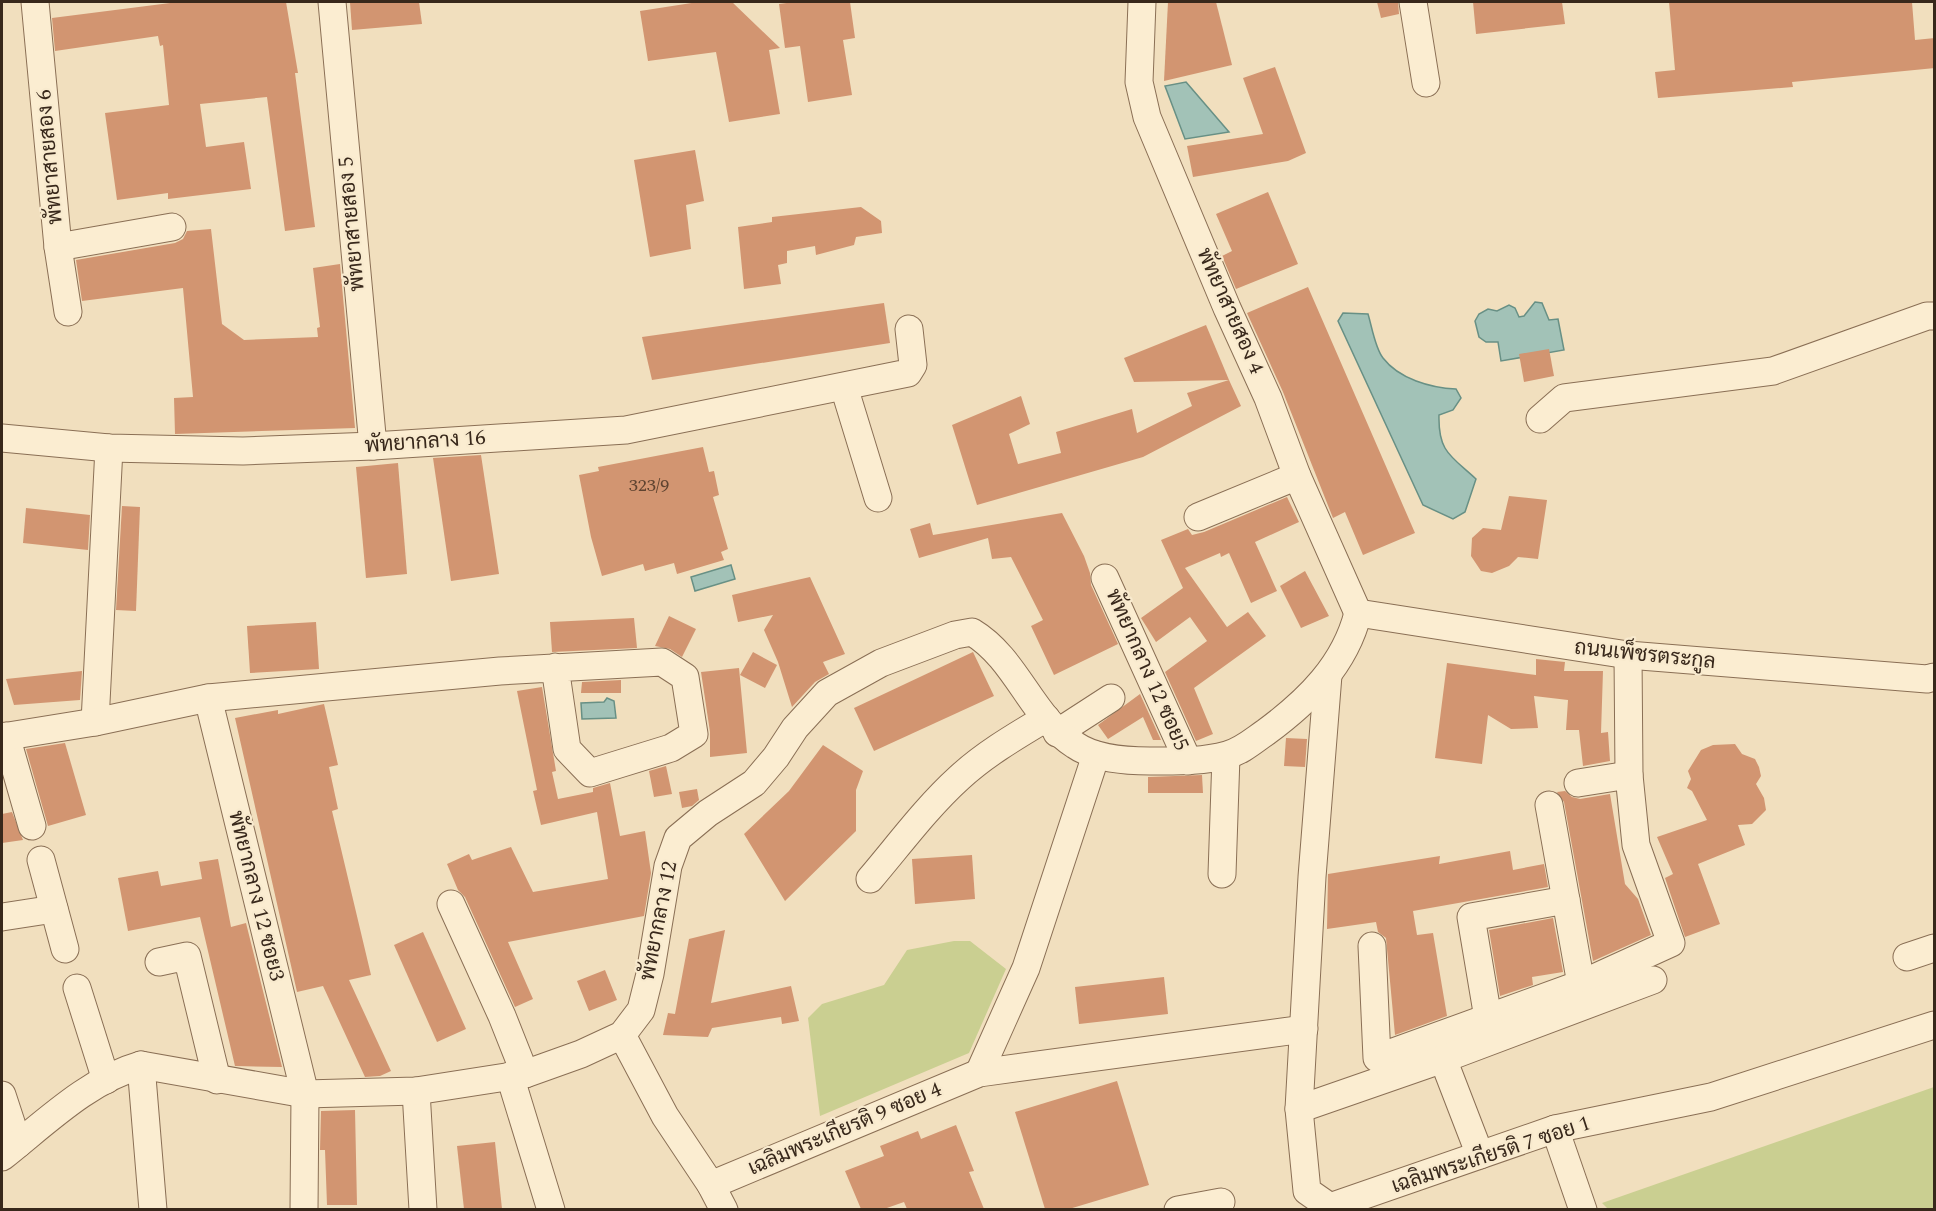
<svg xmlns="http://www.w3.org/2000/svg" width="1936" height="1211" viewBox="0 0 1936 1211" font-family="Spectral,Sarabun,serif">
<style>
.green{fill:#cacf91}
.water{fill:#a2c2b7;stroke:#689085;stroke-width:1.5}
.building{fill:#d29571}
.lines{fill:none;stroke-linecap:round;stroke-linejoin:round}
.minor-casing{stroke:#8a6f55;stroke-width:29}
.minor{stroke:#fbedd1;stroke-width:27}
.labels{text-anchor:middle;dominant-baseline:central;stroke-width:4.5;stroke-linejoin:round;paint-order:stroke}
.number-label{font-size:18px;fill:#5e4330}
.street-label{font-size:21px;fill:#38281b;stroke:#f8eace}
</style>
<rect width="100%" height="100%" fill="#f1dfbe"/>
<g class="green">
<path d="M954,941h16l36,28 -37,84 -149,63 -12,-98 14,-14 62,-19 23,-35z"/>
<path d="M1934,1087v122l-325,1 -7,-7z"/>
</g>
<g class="water">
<path d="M1186,82l43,50 -44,7 -20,-53z"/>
<path d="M1535,302l7,1 7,17 9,-1 6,31 -63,11 -3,-19h-12l-7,-5 -4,-16 4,-7 9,-5 9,2 12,-6 6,3 4,9 5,-1z"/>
<path d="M1343,313l25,1c4,13 7,34 15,44 16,21 48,30 73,31l5,9 -8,12 -14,5c-1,37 12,41 37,64l-11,33 -12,7 -30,-14 -85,-184z"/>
<path d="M731,565l4,14 -40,12 -4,-14z"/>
<path d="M607,698l7,3 2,17 -34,1 -1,-16 23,-1z"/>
</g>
<g class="building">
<path d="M178,2h108l12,71h-3l20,154 -30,4 -18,-134 -67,7 6,43 38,-5 7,47 -83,10v-6l-51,7 -12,-87 64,-8 -6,-60 -3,1 -2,-10 -103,15 -3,-33z"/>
<path d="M350,2h69l3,22 -70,6z"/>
<path d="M698,2h34l48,46 -11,2 11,64 -51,8 -13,-70 -68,9 -8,-50z"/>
<path d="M794,2h56l5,36 -12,2 9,55 -44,7 -8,-56 -15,2 -6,-44z"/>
<path d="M1168,2h48l16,63 -68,16z"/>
<path d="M1377,2h21l1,12 -18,4z"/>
<path d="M1473,2h89l3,22 -89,10z"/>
<path d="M1669,2h243l3,38 20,-2v30l-143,14 1,5 -135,11 -3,-26 20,-2z"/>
<path d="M1275,67l31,86 -18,8 -95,16 -6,-31 76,-12 -20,-56z"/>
<path d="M695,150l9,51 -18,4 5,44 -41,8 -16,-97z"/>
<path d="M1268,192l30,72 -62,25 -14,-33 10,-5 -16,-37z"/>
<path d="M861,207l20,14 1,12 -26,4 -2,8 -38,10 -1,-9 -28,5v12l-9,2 3,19 -37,5 -6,-62 34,-5v-5z"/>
<path d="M211,229l11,95 22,16 74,-3 -1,-9 3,-1 -7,-59 27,-4 15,164 -180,6 -1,-36 19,-1 -10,-109 -101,13 -6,-41 99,-17 8,-4 4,-8z"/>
<path d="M1308,287l107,246 -52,22 -18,-43 -12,6 -50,-126 -36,-79z"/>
<path d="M884,303l6,40 -238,37 -10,-43z"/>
<path d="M1206,325l23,55 -95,2 -10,-24z"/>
<path d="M1549,349l5,27 -30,6 -5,-28z"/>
<path d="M1229,380l12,26 -98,51 -166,48 -25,-80 69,-29 9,28 -21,10 9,30 43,-11 -5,-21 76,-23 5,24 55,-27 -5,-13z"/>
<path d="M703,447l6,25 5,-1 5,24 -6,2 15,52 -7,3 3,8 -47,14 -3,-11 -29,8 -2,-7 -41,12 -11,-39 -12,-62 20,-4 -1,-4z"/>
<path d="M481,455l18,119 -48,7 -18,-123z"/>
<path d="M398,463l9,111 -41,4 -10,-111z"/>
<path d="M1509,496l38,4 -9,59 -20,-2 -9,9 -17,7 -11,-2 -10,-15 1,-18 11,-10 18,2z"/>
<path d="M1287,497l12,25 -44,20 22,49 -26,12 -22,-50 -8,4 -1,-4 -35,15 42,59 21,-15 18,24 -72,52 19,46 -17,7 -31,-69 42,-31 -17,-24 -34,25 -15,-24 42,-30 -22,-48 27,-11 4,6 12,-3z"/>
<path d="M122,506l18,1 -4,104 -20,-1z"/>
<path d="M26,508l64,7 -2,35 -65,-7z"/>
<path d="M1062,513l22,43 6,17 1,12 27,59 -64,31 -23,-49 12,-6 -32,-63 -19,2 -4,-21 -69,20 -9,-29 20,-6 3,12z"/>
<path d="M1305,571l24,45 -28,12 -21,-42z"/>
<path d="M810,577l35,77 -22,8 6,12 -14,8 -23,25 -14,-45 -14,-32 9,-15 -35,7 -6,-27z"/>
<path d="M669,616l27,13 -14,28 -12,-8 -15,-3z"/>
<path d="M634,618l3,30 -85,4 -2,-30z"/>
<path d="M316,622l3,47 -69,4 -3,-47z"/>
<path d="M753,652l24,13 -12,23 -25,-13z"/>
<path d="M973,652l21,44 -120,55 -20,-43z"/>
<path d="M1536,659l29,3 -1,9h39l-2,62 7,-1 2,29 -27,5 -4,-36h-13l2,-30 -34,-4 4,32 -27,1 -23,-14 -6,49 -47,-6 12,-95 89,12z"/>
<path d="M739,668l8,85 -37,4v-25l-9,-60z"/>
<path d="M82,671l-2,29 -66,5 -8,-26z"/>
<path d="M621,680v13h-40l1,-11z"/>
<path d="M542,687l14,84 -4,1 6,27 35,-7v-4l17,-5 10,53 25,-5 6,42 -7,43 -136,26 25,57 -18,8 -50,-110 -7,-7 -11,-26 22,-10 3,6 39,-13 22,45 75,-13 -11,-67 -56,13 -8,-34 4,-1 -20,-99z"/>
<path d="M1140,694l21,46h-8l-10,-23 -35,22 -10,-14z"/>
<path d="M324,704l14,61 -9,2 9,42 -6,2 39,164 -22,5 42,91 -11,5 -15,1 -42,-91 -26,6 -62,-274 43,-8v4z"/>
<path d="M1286,738l21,1 -2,28 -21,-1z"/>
<path d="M65,743l21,72 -38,11 -22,-77z"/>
<path d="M1735,744l7,10 13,5 4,8 2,9 -5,8 8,14 2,12 -14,14 -14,1 7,20 -47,19 22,60 -35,13 -20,-59 8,-4 -16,-37 50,-17 -15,-29 -5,-3 4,-9 -3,-8 13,-21 12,-5z"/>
<path d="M823,745l40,26 -7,19v41l-71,70 -41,-67 45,-43z"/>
<path d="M666,766l6,28 -18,3 -5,-26z"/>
<path d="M1202,775l1,18h-55v-16z"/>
<path d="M697,789l2,11 -7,6 -10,2 -3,-16z"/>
<path d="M1565,791l7,6 8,2 30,-5 15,90 13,15 13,36 -58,26 -29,-159 -7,-10z"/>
<path d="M12,812l11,28 -21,3v-29z"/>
<path d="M1510,851l3,19 31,-6 4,23 -135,24 4,24 16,-2 14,83 -52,19 -9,-97 -8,-6 -2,-10 -49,7 1,-55 112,-18 -1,8z"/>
<path d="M972,855l3,44 -60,5 -3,-45z"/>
<path d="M218,859l13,68 15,-4 36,144 -47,-1 -35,-149 -72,14 -10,-53 40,-7 3,15 41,-7 -3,-17z"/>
<path d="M1553,918l10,54 -31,5 1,8 -33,11 -11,-66z"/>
<path d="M725,930l-14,73 80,-17 8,35 -17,3 -1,-7 -69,11 -4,9 -45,-2 5,-22 7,1 14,-75z"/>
<path d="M423,932l43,97 -29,13 -43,-97z"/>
<path d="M605,970l12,30 -28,11 -12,-30z"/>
<path d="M1164,977l4,37 -89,10 -4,-37z"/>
<path d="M1117,1081l32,104 -80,24h-24l-30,-97z"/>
<path d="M355,1110l2,95h-30l-2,-55h-5l1,-39z"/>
<path d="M956,1125l18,46 -5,1 15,37h-77l-3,-7 -20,7h-23l-16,-38 39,-15 -4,-10 38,-15 3,8z"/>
<path d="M495,1142l7,67h-38l-7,-63z"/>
</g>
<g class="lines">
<defs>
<g id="minor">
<path d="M35,2l23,245 10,65"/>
<path d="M332,2l41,444"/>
<path d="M1142,2l-3,80 8,35 80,191 41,90 29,78 61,137"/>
<path d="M1413,2l13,81"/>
<path d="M58,247l114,-20"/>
<path d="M844,387l34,111"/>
<path d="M1540,419l24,-21 209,-27 154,-55h7"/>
<path d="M2,438l107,10 134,3 130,-5 253,-16 282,-57 5,-8 -4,-36"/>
<path d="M1198,517l99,-41"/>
<path d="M1105,578l83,183"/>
<path d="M1358,613l270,42 299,24 7,-2"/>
<path d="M1328,675l-16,202 -13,232 8,82 23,16 225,-78 156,-32 223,-72"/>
<path d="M208,698l97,396 -1,116"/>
<path d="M95,722l14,-274"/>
<path d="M1057,733l54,-35"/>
<path d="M6,736l26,90"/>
<path d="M2,737l93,-15 113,-24 292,-27 162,-9 23,15 9,57 -23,14 -81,25 -23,-24 -12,-82"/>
<path d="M1578,783l51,-8"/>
<path d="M1549,805l32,179"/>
<path d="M41,860l24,89"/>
<path d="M1222,874l4,-118"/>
<path d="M870,879c29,-34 56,-71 89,-101 26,-24 57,-42 87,-60"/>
<path d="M451,904l51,112 23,58"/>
<path d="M2,917l52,-8"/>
<path d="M1372,946l5,112 204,-74 90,-41 -35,-98 -7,-70 -1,-120"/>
<path d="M1907,957l27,-9"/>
<path d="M159,962l28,-6 30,124"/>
<path d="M77,988l29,92"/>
<path d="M1488,1018l-17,-101 95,-17"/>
<path d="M622,1035l43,81 46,69 13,25"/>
<path d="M1443,1059l37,96"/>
<path d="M141,1065l12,145"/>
<path d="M979,1073l47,-105 70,-213"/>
<path d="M510,1076l41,134"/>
<path d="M416,1091l7,119"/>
<path d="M2,1095l16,49"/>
<path d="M1299,1109l144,-50 210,-79"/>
<path d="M1555,1129l28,81"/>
<path d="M2,1157c42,-33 86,-77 139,-92l164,29 111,-3 109,-17 56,-20 41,-19 19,-25 9,-36 18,-108 10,-28 30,-25 46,-30 22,-26 19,-29 32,-35 54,-30 74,-28 17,-3c45,27 59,85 103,113 20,14 51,16 75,16 25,0 52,1 77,-6 15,-4 26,-14 39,-23 42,-31 79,-67 92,-119"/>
<path d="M711,1185l268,-112 325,-44"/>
<path d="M1178,1210l43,-8"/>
</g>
</defs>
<use href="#minor" class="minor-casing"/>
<use href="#minor" class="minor"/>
</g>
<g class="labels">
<g class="number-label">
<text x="649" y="485">323/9</text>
</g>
<g class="street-label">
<text transform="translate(50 157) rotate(-95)">พัทยาสายสอง 6</text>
<text transform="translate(352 224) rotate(-95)">พัทยาสายสอง 5</text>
<text transform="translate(1230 311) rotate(66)">พัทยาสายสอง 4</text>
<text transform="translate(425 442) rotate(-4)">พัทยากลาง 16</text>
<text transform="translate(1645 655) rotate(6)">ถนนเพ็ชรตระกูล</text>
<text transform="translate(1147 670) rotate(66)">พัทยากลาง 12 ซอย5</text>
<text transform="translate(256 896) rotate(76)">พัทยากลาง 12 ซอย3</text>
<text transform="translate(659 921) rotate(-79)">พัทยากลาง 12</text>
<text transform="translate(845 1129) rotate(-23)">เฉลิมพระเกียรติ 9 ซอย 4</text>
<text transform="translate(1491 1155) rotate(-18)">เฉลิมพระเกียรติ 7 ซอย 1</text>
</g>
</g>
<rect width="1936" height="1211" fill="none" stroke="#38281b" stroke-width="6"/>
</svg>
